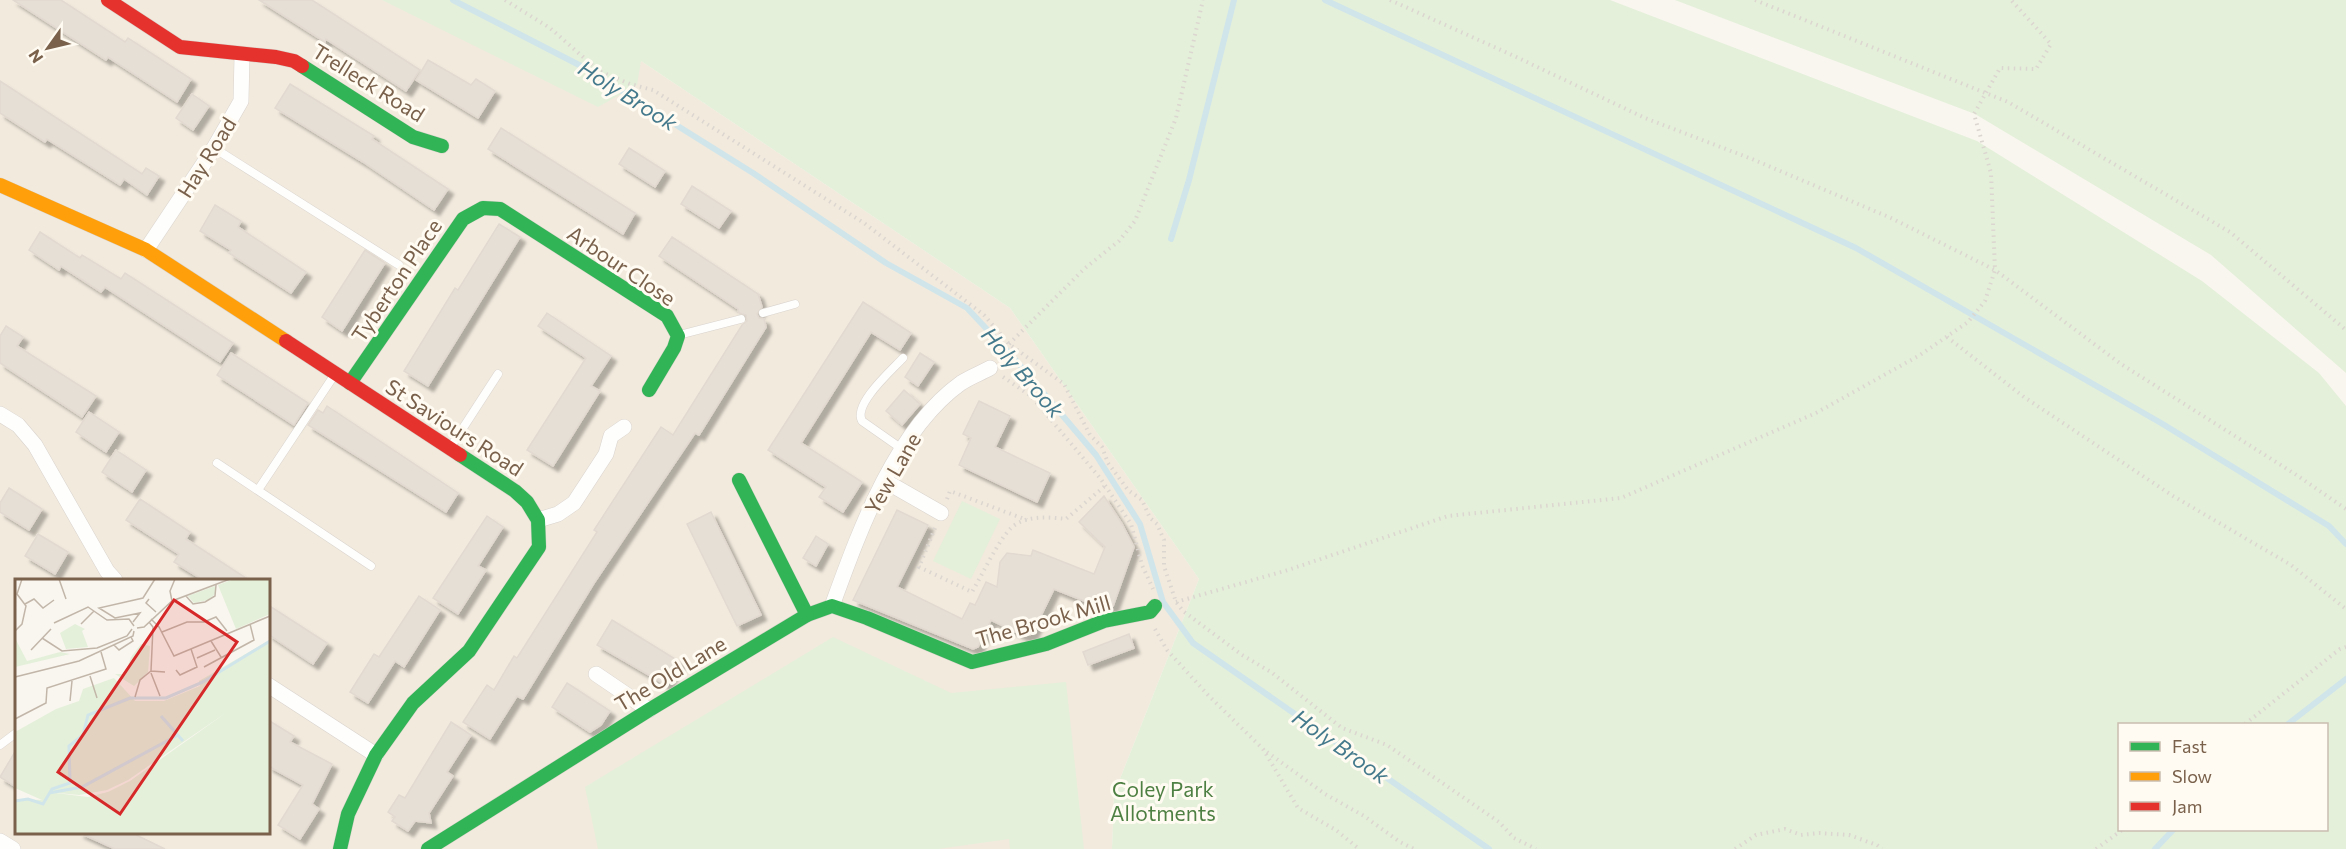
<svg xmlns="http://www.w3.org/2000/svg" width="2346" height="849" viewBox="0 0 2346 849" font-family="Commissioner,sans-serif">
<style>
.residential{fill:#f2eadd;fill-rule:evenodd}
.green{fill:#e4f0da;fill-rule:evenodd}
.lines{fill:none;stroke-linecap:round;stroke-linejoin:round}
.stream{stroke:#d0e5ea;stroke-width:6}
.building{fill:#e6dfd6;stroke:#e2dad1;stroke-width:1.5;filter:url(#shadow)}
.lane-casing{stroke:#d9d3cd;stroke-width:9}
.street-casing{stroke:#d9d3cd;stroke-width:16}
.fast-casing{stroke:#d8d2ca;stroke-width:15}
.slow-casing{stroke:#d8d2ca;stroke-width:15}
.jam-casing{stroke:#d8d2ca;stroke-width:15}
.path{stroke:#dcd6d0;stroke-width:4;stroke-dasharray:1.5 4.5;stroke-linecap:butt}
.lane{stroke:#fefefd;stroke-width:8}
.street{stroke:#fefefd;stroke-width:15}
.fast{stroke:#30b455;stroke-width:14}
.slow{stroke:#ff9f0a;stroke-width:14}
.jam{stroke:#e5322d;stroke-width:14}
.labels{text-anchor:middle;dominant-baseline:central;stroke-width:6;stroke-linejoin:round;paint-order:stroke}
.street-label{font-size:21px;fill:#7a614c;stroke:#fffbf2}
.park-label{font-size:21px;fill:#4f8043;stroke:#fffbf2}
.water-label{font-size:22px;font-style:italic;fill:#457a8d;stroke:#fffbf2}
.inset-river{fill:none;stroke:#d0e5ea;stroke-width:3}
.inset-road{fill:none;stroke:#c2b6a9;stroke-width:1.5}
.view{fill:#d62828;fill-opacity:0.15;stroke:#d62828;stroke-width:3}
.inset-edge{fill:none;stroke:#7a614c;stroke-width:3}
</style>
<defs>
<filter id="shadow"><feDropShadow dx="5.5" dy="5.5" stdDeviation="1.5" flood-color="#0004"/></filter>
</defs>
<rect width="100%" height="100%" fill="#f9f6ef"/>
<path class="residential" d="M0,0h638l3,61 369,247 189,271 -85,215 -2,55h-1112zM16,580h252v252h-252z"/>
<g class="green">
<path d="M382,0h1228l367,141 225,140 117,92 27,33v443h-1234l2,-55 85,-215 -189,-271 -369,-247 -4,24 -39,22zM2120,724h206v106h-206z"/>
<path d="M1675,0h671v373l-135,-118 -236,-141z"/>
<path d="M962,501l38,18 -29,60 -38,-18z"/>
<path d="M833,637l118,56 115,-11 18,167h-74l-1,-10 -71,10h-340l-13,-62z"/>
</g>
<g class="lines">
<g class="stream">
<path d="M453,0l132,68 168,105 133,90 81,45 45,48 84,99 44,69 23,78 30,41 296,206"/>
<path d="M1325,0l531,248 305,175 168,103 17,18"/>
<path d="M1171,239l18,-59 45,-180"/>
<path d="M2288,724l58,-45"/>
<path d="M2155,849l18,-19"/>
</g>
</g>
<g class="building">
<path d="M13,0h48l64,42 3,-4 63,41 -14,23 -69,-45 -2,3z"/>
<path d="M259,0h53l108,70 -14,21 -80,-52 -1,3z"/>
<path d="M428,60l43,25 5,-6 19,12 -17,27 -62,-38z"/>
<path d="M0,81l142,93 4,-6 13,8 -12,19 -23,-16 -4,6 -73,-46 -2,3 -45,-29z"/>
<path d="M290,84l84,52 -2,3 76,50 -14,21 -71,-48 -88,-54z"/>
<path d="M192,94l17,12 -16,24 -17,-12z"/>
<path d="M501,128l134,85 -12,21 -135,-85z"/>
<path d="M629,148l36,23 -10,16 -36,-23z"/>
<path d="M692,186l39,25 -12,17 -38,-24z"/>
<path d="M215,205l26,16 -3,6 68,45 -15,21 -62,-40 2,-3 -31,-19z"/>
<path d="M499,224l21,13 -92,149 -24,-15 51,-83 3,2z"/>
<path d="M40,232l40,26 2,-3 39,24 4,-6 108,70 -13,19 -115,-75 -4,5 -40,-26 -2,4 -30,-20z"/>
<path d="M672,237l86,57 4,13 -5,7 2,4 5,1 2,8 -67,108 -4,-2 -101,150 -71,116 -6,-3 -27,43 -27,-17 24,-37 7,5 20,-34 3,2 80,-126 -3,-2 67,-103 12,8 69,-110 5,-4 -1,-6 -7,-2 -1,-4 -79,-53z"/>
<path d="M365,250l20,13 -43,68 -20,-14z"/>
<path d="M863,302l48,31 -11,17 -29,-18 -70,111 61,39 -19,30 -24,-15 7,-10 -58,-37z"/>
<path d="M547,313l64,43 -20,30 9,5 -47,75 -26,-16 59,-92 -48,-32z"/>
<path d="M6,326l17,11 -6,9 79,50 -14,21 -82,-54v-27z"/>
<path d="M231,353l77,50 -14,22 -77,-50z"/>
<path d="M920,353l14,9 -16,24 -13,-9z"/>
<path d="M904,390l16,14 -18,21 -16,-14z"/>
<path d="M979,401l31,15 -15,31 55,26 -13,29 -78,-37 12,-27 -8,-4z"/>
<path d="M327,406l131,87 -12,19 -138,-87 10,-15 5,3z"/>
<path d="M89,412l30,20 -13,20 -30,-20z"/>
<path d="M116,450l30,20 -14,22 -30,-20z"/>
<path d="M9,488l33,21 -13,21 -29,-18v-9z"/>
<path d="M1104,496l18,28 12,23 -21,59 -11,2 -48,-19 -22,45 -8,2 -33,-16 -13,27 -5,2 -120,-49 44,-90 31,15 -31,62 65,32 8,-16 5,2 11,-23 11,5 3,-25 7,-9 24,3 2,-6 61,24 11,-27 -26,-25z"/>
<path d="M140,499l50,33 -4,7 63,41h-46l-29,-18 5,-8 -53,-34z"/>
<path d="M711,512l50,103 -24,11 -50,-102z"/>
<path d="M487,516l16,11 -25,39 8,4 -28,44 -25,-16z"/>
<path d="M38,534l30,18 -13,22 -30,-18z"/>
<path d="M816,536l12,8 -12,22 -13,-8z"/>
<path d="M419,596l21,14 -36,57 -9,-6 -27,42 -18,-11 24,-38 5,3z"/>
<path d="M268,605l59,38 -14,21 -45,-30z"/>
<path d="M612,620l68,42 -14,23 -69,-40z"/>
<path d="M1129,634l5,14 -46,17 -5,-13z"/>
<path d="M567,683l43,28 -9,14 -11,7 -38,-25z"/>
<path d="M268,720l26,16 -4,6 42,22 -20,40 7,5 -19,30 -22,-14 25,-40 -35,-19z"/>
<path d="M451,722l20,13 -24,37 6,4 -24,37 2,10 -16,-2 -7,10 -16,-10 3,-4 -7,-5 11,-17 6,3z"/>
<path d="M16,750v37l-16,-10z"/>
<path d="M78,832h52l35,17h-50z"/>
</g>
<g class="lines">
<defs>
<g id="lane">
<path d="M214,148l185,117"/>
<path d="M763,313l32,-9"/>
<path d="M679,335l62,-16"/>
<path d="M450,448l48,-74"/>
<path d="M902,449l-40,-28c-9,-17 29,-50 41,-63"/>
<path d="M217,463l154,103"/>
<path d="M258,490l77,-116"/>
<path d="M0,745l16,-12"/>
</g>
<g id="street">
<path d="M146,250l68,-102 27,-47 1,-46"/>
<path d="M0,414l18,11 17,20 72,126 8,9"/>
<path d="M885,481l56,32"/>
<path d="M538,520l20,-6 16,-11 32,-49 5,-18 13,-9"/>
<path d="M832,606c27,-74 63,-176 129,-223 9,-6 20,-10 29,-15"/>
<path d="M596,674l53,36"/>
<path d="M268,685l108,70"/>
<path d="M0,841l13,8"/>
</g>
<g id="fast">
<path d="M302,66l111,71 29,9"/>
<path d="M350,383l113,-164 20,-11 17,1 167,107 11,20 -4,12 -25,42"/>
<path d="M807,615l25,-9 35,12 105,44 74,-18 58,-23 46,-9 5,-6"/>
<path d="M340,849l8,-35 28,-59 37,-52 56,-52 70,-104 -1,-27 -11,-18 -12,-11 -55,-36"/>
<path d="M428,849l221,-139 158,-95 -68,-135"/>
</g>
<path id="slow" d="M0,185l146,65 140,91"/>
<g id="jam">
<path d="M108,0l72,47 96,10 18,4 8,5"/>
<path d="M286,341l174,114"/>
</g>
</defs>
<use href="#lane" class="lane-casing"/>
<use href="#street" class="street-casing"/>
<use href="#fast" class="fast-casing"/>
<use href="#slow" class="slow-casing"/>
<use href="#jam" class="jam-casing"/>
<g class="path">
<path d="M505,0l45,28 49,43 31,13 23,6 211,133 120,92 25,29 55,40 26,51 12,12 6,16 20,27 14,10 8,18 7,6 7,16v26l12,36 7,9 59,44 29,17 71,56 45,17 112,77 15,16 22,11"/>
<path d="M1390,0l122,55 133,63 107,41 139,59 104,52 126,94 174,110 51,35"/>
<path d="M1755,0l253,102 222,130 116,98"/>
<path d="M1947,337l77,60 149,99 118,69 55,44"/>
<path d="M1009,344l75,-75 35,-28 16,-20 41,-103 27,-118"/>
<path d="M1003,377l28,19 69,82 31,46 11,41 11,24"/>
<path d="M947,499l3,-8 77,29"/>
<path d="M935,528l-16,39 53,25c10,-17 26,-51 39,-64 14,-13 37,-11 55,-9l39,-33"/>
<path d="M1176,602l112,-32 160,-54 173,-18 195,-85 104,-58 48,-33 17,-21 10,-31 -4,-97 -17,-59 26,-46 36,1 15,-25 -40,-44"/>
<path d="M1155,629l12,21 41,45 55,54 35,59 38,22 23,19"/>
<path d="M2245,724l95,-75 6,-2"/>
<path d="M1267,752l58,42 39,22 36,26 14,7"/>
<path d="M1735,849l21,-14 29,-6 16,6 18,-2 30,2 28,10 5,4"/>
<path d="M2096,849l26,-19"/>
</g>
<use href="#lane" class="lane"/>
<use href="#street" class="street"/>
<use href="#fast" class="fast"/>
<use href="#slow" class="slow"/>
<use href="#jam" class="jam"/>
</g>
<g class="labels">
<g class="street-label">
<text transform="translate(369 82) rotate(32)">Trelleck Road</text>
<text transform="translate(206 157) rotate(-58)">Hay Road</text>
<text transform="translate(622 265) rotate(34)">Arbour Close</text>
<text transform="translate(396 280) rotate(-56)">Tyberton Place</text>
<text transform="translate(455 427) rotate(33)">St Saviours Road</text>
<text transform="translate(892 473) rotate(-60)">Yew Lane</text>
<text transform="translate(1043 620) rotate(-16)">The Brook Mill</text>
<text transform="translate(670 673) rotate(-31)">The Old Lane</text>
</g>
<g class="park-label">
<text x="1163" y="788">Coley Park<tspan x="1163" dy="24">Allotments</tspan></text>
</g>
<g class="water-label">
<text transform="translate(628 95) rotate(32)">Holy Brook</text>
<text transform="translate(1023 372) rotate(49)">Holy Brook</text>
<text transform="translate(1341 746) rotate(35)">Holy Brook</text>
</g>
</g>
<g transform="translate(15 579)">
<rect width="255" height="255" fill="#f9f6ef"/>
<path d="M219,0h36v35l-34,15 -18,-44zM200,7v8l-7,6 -14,3 -6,-7zM60,45l10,5 -3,2 6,16 -22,2 -6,-16zM0,59l12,23 33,-9 10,2 -55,13zM255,61v194h-255v-35l27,1 -27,-12v-56l41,-23 23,-8 4,-12 31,-11 21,23h29l36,-15 -1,-5zM212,133l-97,69 -22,11 -20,5 -40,-5 31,3 28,-5 21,-10zM126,65l9,2 -2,26 -14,14 -19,-12h10l6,-17z" fill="#e4f0da" fill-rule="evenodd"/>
<path class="inset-river" d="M146,137l22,25M34,214l33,-6 96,-52M0,222l13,-2 15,5 9,-15 18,-6 -1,-37 14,-11 5,-20 42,-17h36l37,-16 67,-41"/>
<path class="inset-road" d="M44,0l7,20M171,17l7,8 12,-2 10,-6 1,-11M134,20l-3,4 10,9M157,22l-2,-10 5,-12M10,25l9,-5 9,9 11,-8M136,40l8,8 15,29 96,-40M118,43l7,-9 -25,5 -16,-10 44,-10 12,-19M134,43l4,5 -2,44 14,1M39,44l34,-16 19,13 22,-1 5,7M66,45l13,-13M122,49l7,-1 28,-26 58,-22M0,52l7,-7 4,-18 -9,-12 5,-15M147,53l25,-10h17l12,-5 11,14M27,59l20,13 35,-3 30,-12 5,-7M196,62l10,16M99,66l5,5 14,-9 -2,-4M16,71l20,-21M182,79l18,-8M189,88l50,-27 -4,-16M161,91l4,5 17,-8 -6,-18M136,94l9,23M75,97l7,22M0,98l64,-16 54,-25 1,-5M120,118l5,-17 11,-9M55,122l2,-20M0,140l31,-16 1,-15 59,-19 -5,-17"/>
<path class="view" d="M159,21l63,42 -117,172 -62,-42z"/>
<rect width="255" height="255" class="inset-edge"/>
</g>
<rect x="2118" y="723" width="210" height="108" fill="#fffbf2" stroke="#cabdb0" stroke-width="1.5"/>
<rect x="2130" y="742" width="30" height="9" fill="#30b455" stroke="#cabdb0" stroke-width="1.5"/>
<text x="2172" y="753" font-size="18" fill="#7a614c">Fast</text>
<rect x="2130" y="772" width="30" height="9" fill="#ff9f0a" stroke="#cabdb0" stroke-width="1.5"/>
<text x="2172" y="783" font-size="18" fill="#7a614c">Slow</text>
<rect x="2130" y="802" width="30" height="9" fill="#e5322d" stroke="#cabdb0" stroke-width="1.5"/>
<text x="2172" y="813" font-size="18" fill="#7a614c">Jam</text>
<g transform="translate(48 48) rotate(236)" stroke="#fffbf2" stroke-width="4.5" paint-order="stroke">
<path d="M0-4.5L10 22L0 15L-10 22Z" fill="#7a614c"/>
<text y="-9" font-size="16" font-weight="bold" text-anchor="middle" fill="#7a614c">N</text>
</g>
</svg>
